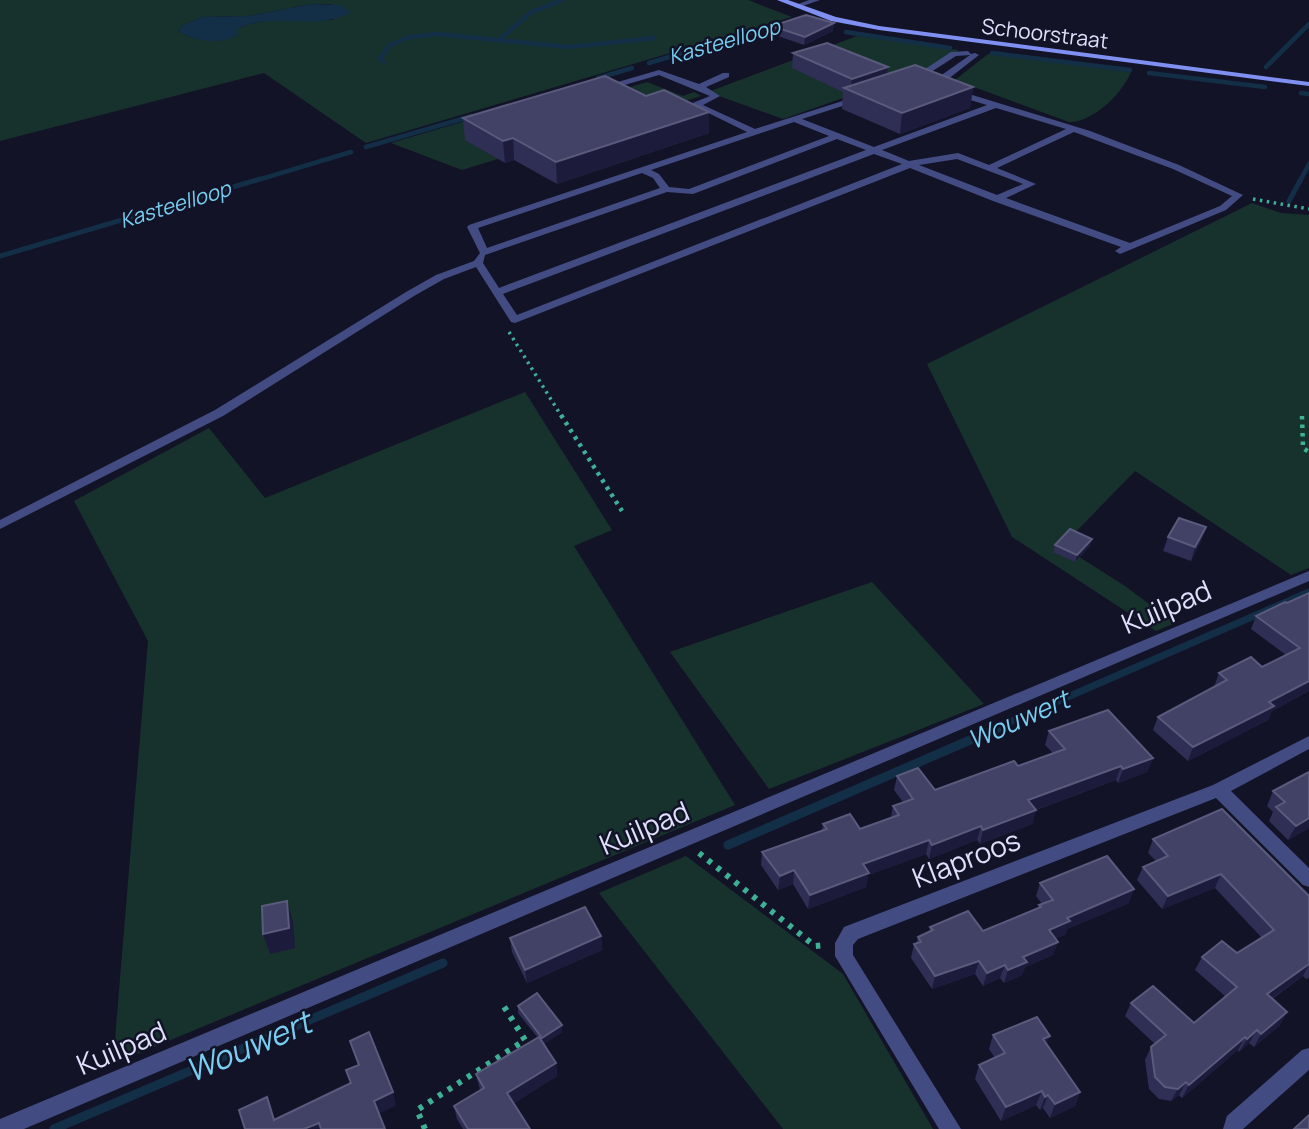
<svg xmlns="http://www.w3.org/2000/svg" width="1309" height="1129" viewBox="0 0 1309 1129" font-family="Manrope,sans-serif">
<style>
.green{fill:#17322c;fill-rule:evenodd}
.water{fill:#132f47}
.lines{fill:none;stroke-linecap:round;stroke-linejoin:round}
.stream-far3{stroke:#132f47;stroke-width:4.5}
.stream-far2{stroke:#132f47;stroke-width:5}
.stream-far1{stroke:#132f47;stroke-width:7}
.stream{stroke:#132f47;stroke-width:9}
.path-far2{stroke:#3eb095;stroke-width:3.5;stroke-dasharray:2.5 4.5;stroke-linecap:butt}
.path-far1{stroke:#3eb095;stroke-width:4.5;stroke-dasharray:3.5 5;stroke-linecap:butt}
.path{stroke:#3eb095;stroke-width:6;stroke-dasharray:4.5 7;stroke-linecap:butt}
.lane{fill:#434c82;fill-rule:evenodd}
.street{fill:#434c82;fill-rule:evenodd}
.secondary{fill:#7f90f2;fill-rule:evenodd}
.wall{fill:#2f2e54}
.shaded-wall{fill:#1c1b3b}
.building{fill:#424166;stroke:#5a5a7d;stroke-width:2}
.labels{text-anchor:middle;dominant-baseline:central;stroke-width:5;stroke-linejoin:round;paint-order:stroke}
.far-street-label{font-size:21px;fill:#dee0fc;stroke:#131328}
.far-water-label{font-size:21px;font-style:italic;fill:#77cef1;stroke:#131328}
.water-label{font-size:26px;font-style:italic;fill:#77cef1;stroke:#131328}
.near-street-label{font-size:28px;fill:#dee0fc;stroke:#131328}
.near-water-label{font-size:32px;font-style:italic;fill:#77cef1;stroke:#131328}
</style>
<rect width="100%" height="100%" fill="#131328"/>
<g class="green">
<path d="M0,0h748l44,17 -426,126 -102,-70 -264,68zM312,4h19l2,16c-30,2 -71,-5 -98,10l3,5c-19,10 -42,6 -60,-4l5,-6 19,-8 47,-1z"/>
<path d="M857,36l102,14 -30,18 -146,51 -75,-27z"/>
<path d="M988,54l143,18c-8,21 -39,51 -62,50l-114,-42z"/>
<path d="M647,82l36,14 11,-4 7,4 -239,74 -71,-27 196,-58 21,9z"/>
<path d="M1252,203l29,10 28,2v353l-18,7 -156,-104 -73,75 63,40 50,37 -19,8 -144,-94 -85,-173z"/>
<path d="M525,392l87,138 -38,16 161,259 -622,259 35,-423 -74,-140 135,-73 56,70z"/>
<path d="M872,582l112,122 -215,85 -99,-137z"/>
<path d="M686,856l157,118 90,155h-150l-184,-236z"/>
</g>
<path class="water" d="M312,4l28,1 11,7c-34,21 -82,-2 -115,18l2,5c-19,11 -42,6 -60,-4l5,-6 19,-8 47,-1z"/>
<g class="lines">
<g class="stream-far3">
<path d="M846,32l104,16"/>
<path d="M502,37l29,-25 32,-12"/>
<path d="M992,53l138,17"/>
<path d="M384,62l-4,-4 10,-13 20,-8 27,-3 132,13 85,-9"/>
<path d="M649,63l130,-39"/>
<path d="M1266,67l43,-43"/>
<path d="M1149,73l116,14"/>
<path d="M598,78l34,-10"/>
<path d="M1301,93l8,1"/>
<path d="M366,147l106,-31"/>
<path d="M254,181l97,-29"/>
<path d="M1300,181l9,-17"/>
</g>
<g class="stream-far2">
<path d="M1289,201l12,-22"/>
<path d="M0,256l260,-77"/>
</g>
<path class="stream-far1" d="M1003,725l306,-133"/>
<g class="stream">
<path d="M728,845l279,-121"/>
<path d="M54,1129l389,-166"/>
</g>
<g class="path-far2">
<path d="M1253,199l56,10"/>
<path d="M509,332l53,85"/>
</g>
<g class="path-far1">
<path d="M561,415l61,96"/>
<path d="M1302,416l1,32 6,4"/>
</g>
<g class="path">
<path d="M699,853l116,93 11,-1"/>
<path d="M425,1129l-8,-19 108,-70 -22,-35"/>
</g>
<g class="lane">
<path d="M809,0h11l-23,8 -4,-2z"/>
<path d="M968,51l3,3 4,-1 4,2 -36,28 13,7 134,41 89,34 64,30 -17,15 -106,44 -5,-3 6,-4 -128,-46 -83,-33 -395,155 -4,-1 -35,-55 -32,12 -30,17 -191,120 -223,113v-9l215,-110 191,-118 30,-17 38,-14 6,-8 -13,-26 2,-2 278,-93 -57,-28 20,-8 -51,-21 -52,15h-3v-4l55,-16 40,14 24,-11h6v4l-23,10 14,9 -17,9 52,24 103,-33h3v4l-59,19 72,28 113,-42 -37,-11 -15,-10 1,-5 34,-24 -14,1 -39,25 -7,-2 41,-27zM996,108l70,21 -77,36 -31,-12 -49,8 -27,-11zM794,122l35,14 -140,53 -20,-2 -10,-13 -8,-4zM1074,132l99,37 59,27 -12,10 -90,37 -124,-45 30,-14 -39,-16zM837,139l29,11 -367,138 -16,-25 2,-8 182,-63 26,2zM874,154l28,10 -385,151 -14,-21zM957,159l66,25 -26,11 -78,-30zM642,173l11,5 7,10 -173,60 -9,-20z"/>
</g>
<g class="street">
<path d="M1309,571v10l-1285,548h-24v-10z"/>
<path d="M1309,736v13l-78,42 78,77v19l-6,-2 -87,-87 -358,141 -5,6v10l108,174h-22l-104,-173v-13l9,-16 369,-142z"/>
<path d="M1309,1048v22l-66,59h-20l4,-13 75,-66z"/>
</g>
<path class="secondary" d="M777,0h11l48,17 43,9 430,56v4l-430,-56 -48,-9z"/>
</g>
<g class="wall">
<path d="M834,23l-1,8 -29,14 -32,-11v-8z"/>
<path d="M793,53l95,14 -1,7 86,13 -3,21 -70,26 -58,-25 1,-17 -51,-24z"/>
<path d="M709,112v21l-152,51 -43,-24 -9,3 -40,-23 -2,-22z"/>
<path d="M1206,527l-5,14 -10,20 -28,-10 5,-14z"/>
<path d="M1055,545l35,1 -15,16 -22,-10z"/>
<path d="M1309,593v98l-37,20 -4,9 -80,41 -35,-31 5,-13 56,-30 5,-14 43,-6 24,-12 -35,-26 5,-13z"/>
<path d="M1049,731l104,27 -6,14 -29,11 -2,-3 -80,30 -4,14 -52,20 -3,-4 -48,19 -3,-5 -58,21 -2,12 -58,22 -15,-25 -15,6 -17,-25 1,-13 60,-22 1,-6 37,5 31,-12 2,-11 10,-4 -9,-12 3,-14 38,14 83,-24 35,-13 -8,-8z"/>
<path d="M1309,772v56l-21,12 -19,-19 4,-9 -6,-6 6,-15z"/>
<path d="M1153,839l156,57v82l-3,1 -3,-3 -31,23 15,13 -7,13 -26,22 -5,-4 -10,9 -1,-2 -56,48 -3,-3 -8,6 -12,-2 -10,-10 -4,-29 6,-13 4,-3 -30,-28 6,-13 63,20 32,-26 -31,-27 7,-13 35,-4 25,-15 -47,-50 -53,21 -25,-29 6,-13 13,-6 -8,-8z"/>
<path d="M1040,883l89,20 -62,26 -2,6 -9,3 2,4 -5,13 -28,12 -3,8 -18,8 -4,-5 -17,8 -8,-12 -43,15 -21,-31 3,-14h2l2,-7 11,-5 1,-5 53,4 55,-23 1,-3 3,-1 -6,-8z"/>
<path d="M601,936l1,14 -75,33 -15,-31 -2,-14z"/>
<path d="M518,1006l44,26 -18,12 12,19 1,13 -43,27 16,26h-67l-6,-10 -3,-13 26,-16 -4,-16 62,-36 -20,-25z"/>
<path d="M993,1035l54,9 33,48 -5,14 -25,12 -7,-10 -3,2 -4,-5 -35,16 -26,-42 4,-14 16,-7 -6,-9z"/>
</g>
<g class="shaded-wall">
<path d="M834,23l-1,8 -29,14 1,-8z"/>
<path d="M888,67l-2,16 -36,8 2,-12z"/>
<path d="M973,87l-3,21 -70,26 2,-21z"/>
<path d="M709,112v21l-152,51 -1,-22z"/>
<path d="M513,138l1,22 -9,3 -2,-22z"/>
<path d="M1206,527l-5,14 -10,20 4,-14z"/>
<path d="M1092,539l-2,7 -15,16 2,-7z"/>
<path d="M1309,681v10l-37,20 -4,9 -80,41 5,-14 76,-45z"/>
<path d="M1153,758l-6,14 -29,11 5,-14z"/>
<path d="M1121,766l-5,14 -92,34 4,-14z"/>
<path d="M1036,810l-4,14 -52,20 3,-14z"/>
<path d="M1309,818v10l-21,12 8,-14z"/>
<path d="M981,826l-4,14 -48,19 3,-14z"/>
<path d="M929,840l-3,14 -58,21 -2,12 -58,22 2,-14 53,-31z"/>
<path d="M794,870l-1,14 -15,6 2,-14z"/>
<path d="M1221,874l-6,14 -53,21 6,-13z"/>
<path d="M1134,889l-5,14 -62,26 -2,6 -21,8 5,-13 18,-12z"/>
<path d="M287,901l6,20 2,27 -25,6 -7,-20z"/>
<path d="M601,936l1,14 -75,33 -2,-13z"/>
<path d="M1058,942l-5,13 -28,12 -3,8 -18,8 4,-13 15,-13z"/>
<path d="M979,961l-4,13 -43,15 3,-13z"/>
<path d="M1309,964l-6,12 -44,31 8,-13z"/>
<path d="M1005,965l-5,13 -17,8 4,-13z"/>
<path d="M1287,1012l-7,13 -26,22 7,-13z"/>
<path d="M562,1025v7l-19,13 -1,-7z"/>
<path d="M1257,1030l-8,13 -10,9 8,-13z"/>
<path d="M1050,1036l-5,14 -2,-11z"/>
<path d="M1245,1037l-7,13 -56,48 7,-13z"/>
<path d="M556,1063l1,13 -48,30 -2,-13z"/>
<path d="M1186,1082l-7,13 -8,6 7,-12z"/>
<path d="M1042,1091l-6,14 -35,16 5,-14z"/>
<path d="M393,1092l3,14 -18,8 -4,-13z"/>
<path d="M1080,1092l-5,14 -25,12 5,-14z"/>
<path d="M1048,1095l-5,13 -3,2 5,-13z"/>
<path d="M319,1123l2,6h-17z"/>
</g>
<g class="building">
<path d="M806,15l28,8 -29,14 -33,-11z"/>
<path d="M827,43l61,24 -36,12 -59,-26z"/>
<path d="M915,65l58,22 -71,26 -58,-25z"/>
<path d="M605,76l41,20 18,-6 45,22 -153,50 -43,-24 -10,3 -40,-23z"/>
<path d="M1179,518l27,9 -11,20 -27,-10z"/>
<path d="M1070,529l22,10 -15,16 -22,-10z"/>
<path d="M1309,593v88l-40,21 5,4 -81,41 -35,-30 69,-37 -8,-7 32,-16 11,10 38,-19 -44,-32 29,-14 2,1z"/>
<path d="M1108,710l45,48 -30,11 -2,-3 -93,34 8,10 -53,20 -2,-4 -49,19 -3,-5 -66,24 6,9 -59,22 -16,-25 -14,6 -18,-24 65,-23 -4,-5 27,-10 10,15 39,-14 -6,-9 20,-7 -16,-23 21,-8 17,22 79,-29 4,5 47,-17 -16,-18z"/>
<path d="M1309,772v46l-13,8 -20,-19 9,-5 -12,-11z"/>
<path d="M1222,809l87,87v68l-42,30 20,18 -26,22 -4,-4 -10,9 -2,-2 -56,48 -3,-3 -8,7 -13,-2 -10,-10 -4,-30 15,-12 -35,-32 22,-17 41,37 43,-36 -35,-30 20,-16 15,12 37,-23 -53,-56 -53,22 -25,-29 25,-11 -15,-17z"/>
<path d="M1107,856l27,33 -67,29 3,3 -21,9 9,12 -35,15 4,5 -19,8 -3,-5 -18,8 -8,-12 -44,15 -21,-32 7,-2 -3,-5 15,-7 -3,-3 38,-16 15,20 58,-24 -2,-2 14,-5 -13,-17z"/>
<path d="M287,901l2,27 -26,6 -1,-28z"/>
<path d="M585,907l16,29 -76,34 -15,-32z"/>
<path d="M537,993l25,32 -20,13 -24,-32z"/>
<path d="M1037,1017l13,19 -7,3 37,53 -25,12 -7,-9 -3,2 -3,-6 -36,16 -27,-42 26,-12 -12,-18z"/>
<path d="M369,1032l24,60 -19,9 11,28h-64l-2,-6 -15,6h-59l-6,-19 28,-13 7,23 77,-37 -5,-13 13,-5 -9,-24z"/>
<path d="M539,1037l17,26 -49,30 23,36h-62l-14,-23 30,-18 -8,-14z"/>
<path d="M1309,1115v14h-15z"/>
</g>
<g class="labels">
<g class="far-street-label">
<text transform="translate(1045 33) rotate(7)">Schoorstraat</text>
</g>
<g class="far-water-label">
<text transform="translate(724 41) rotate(-16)">Kasteelloop</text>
<text transform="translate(175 204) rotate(-17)">Kasteelloop</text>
</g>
<g class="water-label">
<text transform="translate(1018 719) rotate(-24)">Wouwert</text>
</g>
<g class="near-street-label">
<text transform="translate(1166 606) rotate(-23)">Kuilpad</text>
<text transform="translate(644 827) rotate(-23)">Kuilpad</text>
<text transform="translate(966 858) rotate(-21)">Klaproos</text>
<text transform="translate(121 1047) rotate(-23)">Kuilpad</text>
</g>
<g class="near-water-label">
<text transform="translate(248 1046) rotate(-23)">Wouwert</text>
</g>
</g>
</svg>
